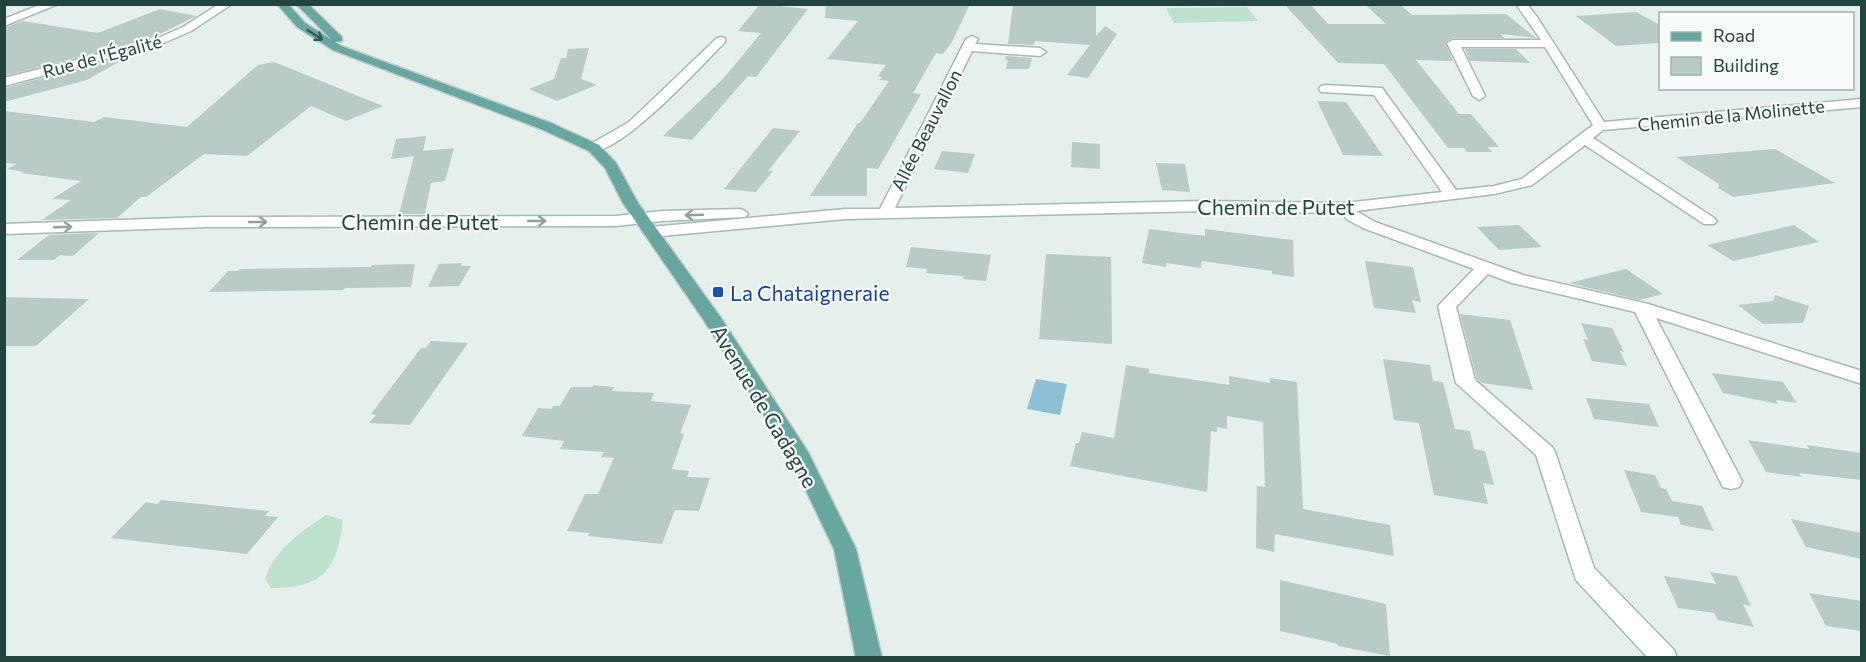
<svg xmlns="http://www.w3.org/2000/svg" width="1866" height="662" viewBox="0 0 1866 662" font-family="Commissioner,sans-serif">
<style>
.green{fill:#bde1cc}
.water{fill:#8bc0d7}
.building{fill:#bacac6}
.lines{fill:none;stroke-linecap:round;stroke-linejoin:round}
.minor-casing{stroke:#a7b8b5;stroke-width:3}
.primary-casing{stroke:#c1cac9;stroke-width:3}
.minor{fill:#fff;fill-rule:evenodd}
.primary{fill:#67a7a0;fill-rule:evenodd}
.oneway{stroke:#345c57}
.oneway2{stroke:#91a19f}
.transit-dot{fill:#1a4fb4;stroke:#f7fbf9;stroke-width:2}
.labels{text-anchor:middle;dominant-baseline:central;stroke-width:4.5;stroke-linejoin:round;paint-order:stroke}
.far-street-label{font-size:18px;fill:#23433f;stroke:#f7fbf9}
.street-label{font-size:21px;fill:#23433f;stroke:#f7fbf9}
.transit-label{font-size:21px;fill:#164399;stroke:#f7fbf9;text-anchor:start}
</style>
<rect width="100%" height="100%" fill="#e5efec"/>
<g class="green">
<path d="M1247,7l11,14 -84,2 -8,-15z"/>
<path d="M326,515l17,5c-6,50 -20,68 -72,68l-6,-9c10,-30 36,-47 61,-64z"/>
</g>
<path class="water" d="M1036,379l31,5 -7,31 -33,-6z"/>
<g class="building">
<path d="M760,4l48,5 -52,68 -8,-1 -56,64 -29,-4 60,-57 38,-46 -23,-2z"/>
<path d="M826,4h144l-18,38 -9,12 -7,-1 -23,40 8,1 -43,75 -11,-1v28h-57l48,-73h2l29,-42 -9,-1 2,-3 -4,-1 8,-11 -59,-6 31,-38 -33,-3z"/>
<path d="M1013,4l83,2v30l9,-10 12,8 -29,44 -21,-3 23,-30 -55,-4 -1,4 -26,-1z"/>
<path d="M1285,5h26l17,19h58l-19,-18h5l29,-1 11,10 94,-1 30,24 -35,-4 3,4h-51l-8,4 8,19 -37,-1 43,54h12l28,33h-11l4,5h-25l-3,-4h-16l-64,-84 -46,-1z"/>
<path d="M160,9l36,7 -46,23 -146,37v-48l19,-7 75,12z"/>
<path d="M1636,12l24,13v18l-44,3 -40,-30z"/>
<path d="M589,48l-8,31 16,6 -40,16 -28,-12 25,-10 7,-21h5l2,-9z"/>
<path d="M1465,49h51l14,14 -60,-2z"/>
<path d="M131,55l-44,25 -83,22v-14z"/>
<path d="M1006,56l26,2 -3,11h-23l2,-9h-3z"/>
<path d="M274,62l109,44 -37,15 -35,-15 -64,50 -43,-2 -58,43h-5l-24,21 -75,2 29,-20 -19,-1 29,-18 -60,-8 3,-1 -17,-3 10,-5 -13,-1v-52l90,11 10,-5 83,10 71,-62z"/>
<path d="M1317,101l29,1 37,54 -40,-1z"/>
<path d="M773,128l27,3 -32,40h5l-17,21 -32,-3z"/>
<path d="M426,136l-3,15 31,-3 -9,33 -14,2 -6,31h-26l15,-58 -23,3 5,-20z"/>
<path d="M1072,142l28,2v25l-29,-2z"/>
<path d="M1775,149l60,34 -102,14 -15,-9 1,-4 -43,-27z"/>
<path d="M942,151l33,3 -7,19 -34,-4z"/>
<path d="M1156,163l29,1 5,28 -28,-2z"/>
<path d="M1519,225l23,22 -43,3 -22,-23z"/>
<path d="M1794,225l25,17 -86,19 -26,-16z"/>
<path d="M1149,229l56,7v-7l88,11 1,37 -22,-3v-3l-70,-10 -1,7 -35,-5v4l-24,-4z"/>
<path d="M99,233l-26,23 -13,-1 -6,5h-37l32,-25z"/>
<path d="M911,247l80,8 -5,26 -23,-2 1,-3 -38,-3 1,-4 -21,-2z"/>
<path d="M1046,254l65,3 1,87 -73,-5z"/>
<path d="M1365,261l48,6 8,35 -9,-2 4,13 -42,-5z"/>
<path d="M462,263l-1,3h10l-12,20 -31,1 11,-23z"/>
<path d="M415,264l-4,23 -66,1 -2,2 -134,2 19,-21h10l2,-2 131,-2 1,-2z"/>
<path d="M1626,269l37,25 -24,6 -70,-17z"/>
<path d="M1775,295l34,11 -6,17 -40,1 -25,-19 35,-4z"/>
<path d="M4,297l37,1 48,1 -53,47h-32z"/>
<path d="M1460,314l50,6 23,70 -51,-7 -5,-4z"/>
<path d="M1581,323l31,5 12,24 -4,-1 7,15 -35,-5 -9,-22 5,1z"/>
<path d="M431,341l37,2 -58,82 -41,-2 7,-8 -5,-1 50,-66h5z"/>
<path d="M1383,359l47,6 3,16 10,1 12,47 15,2 4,18 11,2 9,34 -11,-2 5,21 -54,-9 -15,-72 -25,-3z"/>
<path d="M1126,365l23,4v4l80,12v-9l41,7v-5l27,4 6,127 87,16 4,31 -119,-22 -1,18 -18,-4 1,-62 8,1 -2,-65 -36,-6v13l-10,-2v5l-6,-1 -4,61 -137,-26 6,-23h3l3,-11 32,6z"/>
<path d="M1712,373l71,9 14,21 -21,-3 2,4 -55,-11z"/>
<path d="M593,385l21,2 -2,4 42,2 -3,8 40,4 -11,28 4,1 -12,35 17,2 -2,6 23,1 -11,33 -24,-1 -13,34 -74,-8 1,-3 -22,-2 18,-37h13l16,-36 -13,-1 3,-5 -44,-3 4,-8 -42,-5 16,-28 14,1 1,-3h7l11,-19h21z"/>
<path d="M1586,398l63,6 10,23 -65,-8z"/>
<path d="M1748,440l61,9 -2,-4 55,8v27l-63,-7 3,4 -36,-5z"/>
<path d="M1624,470l31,5 6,13 5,1 6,12 30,5 12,25 -33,-6 -3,-8 -37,-5z"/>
<path d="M161,500l108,11 -4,5 13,1 -31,37 -136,-16 35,-36 11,2z"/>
<path d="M1791,519l71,14v26l-56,-12z"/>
<path d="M1710,572l27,4 14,30 -8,-2 11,23 -36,-7 -4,-7 -36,-5 -14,-32 52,8z"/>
<path d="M1280,580l106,24 4,52 -52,-10v-2l-58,-13z"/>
<path d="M1809,593l53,8v30l-36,-5z"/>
</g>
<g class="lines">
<defs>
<g id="minor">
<path d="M42,4h16l-54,22v-7z"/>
<path d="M219,4h13l-41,27 -32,14 -155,41v-8l147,-37 32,-14z"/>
<path d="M1516,4h11l10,13 67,105 258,-23v8l-259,23 -10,8 121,80 3,3 -3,3h-10l-119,-79 -53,40 -38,9 -138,17 19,11 148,53 125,29 214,67v13l-206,-66 86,163 -3,6 -8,2 -8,-2 -3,-6 -85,-169 -123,-29 -24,-9 -32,33 19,73 77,67 3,5 39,116 80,82 3,8h-29l-72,-78 -40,-125 -80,-72 -18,-77 36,-37 -111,-41 -15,-8 -7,-7 -137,-2 -359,8 -194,18 -8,-5 8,-5 194,-18h35l86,-170 6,-3 6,3 -3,5 65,4 6,4 -6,4 -68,-5 -77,157 309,-7 141,2 97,-11 -68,-97 -53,-3 -2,-3 2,-3 4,-1 57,3 74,102 38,-4 28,-7 71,-54 -48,-78h-84l24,49 -6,4 -6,-4 -26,-53 6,-3h88z"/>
<path d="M721,37l4,1v4c-22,22 -107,116 -136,109l-2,-3 2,-3 40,-23 88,-84z"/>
<path d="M740,209l5,2 3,3 -3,3 -83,4 -46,5 -409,1 -203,7v-10l203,-7 409,-1 46,-5z"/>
</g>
<path id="primary" d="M277,4h11l17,19 27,17 -36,-36h12l34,33v4l-7,1 6,4 210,77 48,22 17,18 22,40 83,115 87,134 48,97 26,109h-26l-22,-109 -46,-96 -85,-134 -80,-116 -18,-35 -16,-17 -48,-22 -208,-79 -36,-23z"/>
</defs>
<use href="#minor" class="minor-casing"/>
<use href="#primary" class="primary-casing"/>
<use href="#minor" class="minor"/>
<use href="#primary" class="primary"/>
</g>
<defs><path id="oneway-shaft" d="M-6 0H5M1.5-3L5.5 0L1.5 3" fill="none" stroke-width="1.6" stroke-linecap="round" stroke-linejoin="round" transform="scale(1.5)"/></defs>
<use class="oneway" href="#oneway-shaft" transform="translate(315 35) rotate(33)"/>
<g class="oneway2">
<use href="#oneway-shaft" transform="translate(694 215) rotate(178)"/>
<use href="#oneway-shaft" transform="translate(537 221)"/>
<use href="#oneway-shaft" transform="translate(258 222)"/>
<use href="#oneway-shaft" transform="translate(63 227) rotate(-2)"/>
</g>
<rect class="transit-dot" x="712" y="286" width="12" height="12" rx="3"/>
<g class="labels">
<g class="far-street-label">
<text transform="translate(102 56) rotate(-15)">Rue de l'Égalité</text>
<text transform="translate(1731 115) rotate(-6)">Chemin de la Molinette</text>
<text transform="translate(926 130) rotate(-63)">Allée Beauvallon</text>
</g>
<g class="street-label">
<text x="1276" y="206">Chemin de Putet</text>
<text x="420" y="221">Chemin de Putet</text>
<text transform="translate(765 406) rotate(59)">Avenue de Gadagne</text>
</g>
<g class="transit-label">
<text x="730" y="292">La Chataigneraie</text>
</g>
</g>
<rect width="1866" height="662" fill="none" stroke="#23433f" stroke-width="12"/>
<rect x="1659" y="12" width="195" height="78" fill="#f7fbf9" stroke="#a2b1af" stroke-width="1.5"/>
<rect x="1671" y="32" width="30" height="9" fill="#67a7a0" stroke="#a2b1af" stroke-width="1.5"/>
<text x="1713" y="42" font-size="18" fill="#23433f">Road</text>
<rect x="1671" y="57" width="30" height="18" fill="#bacac6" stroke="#a2b1af" stroke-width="1.5"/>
<text x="1713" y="72" font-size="18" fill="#23433f">Building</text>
</svg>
